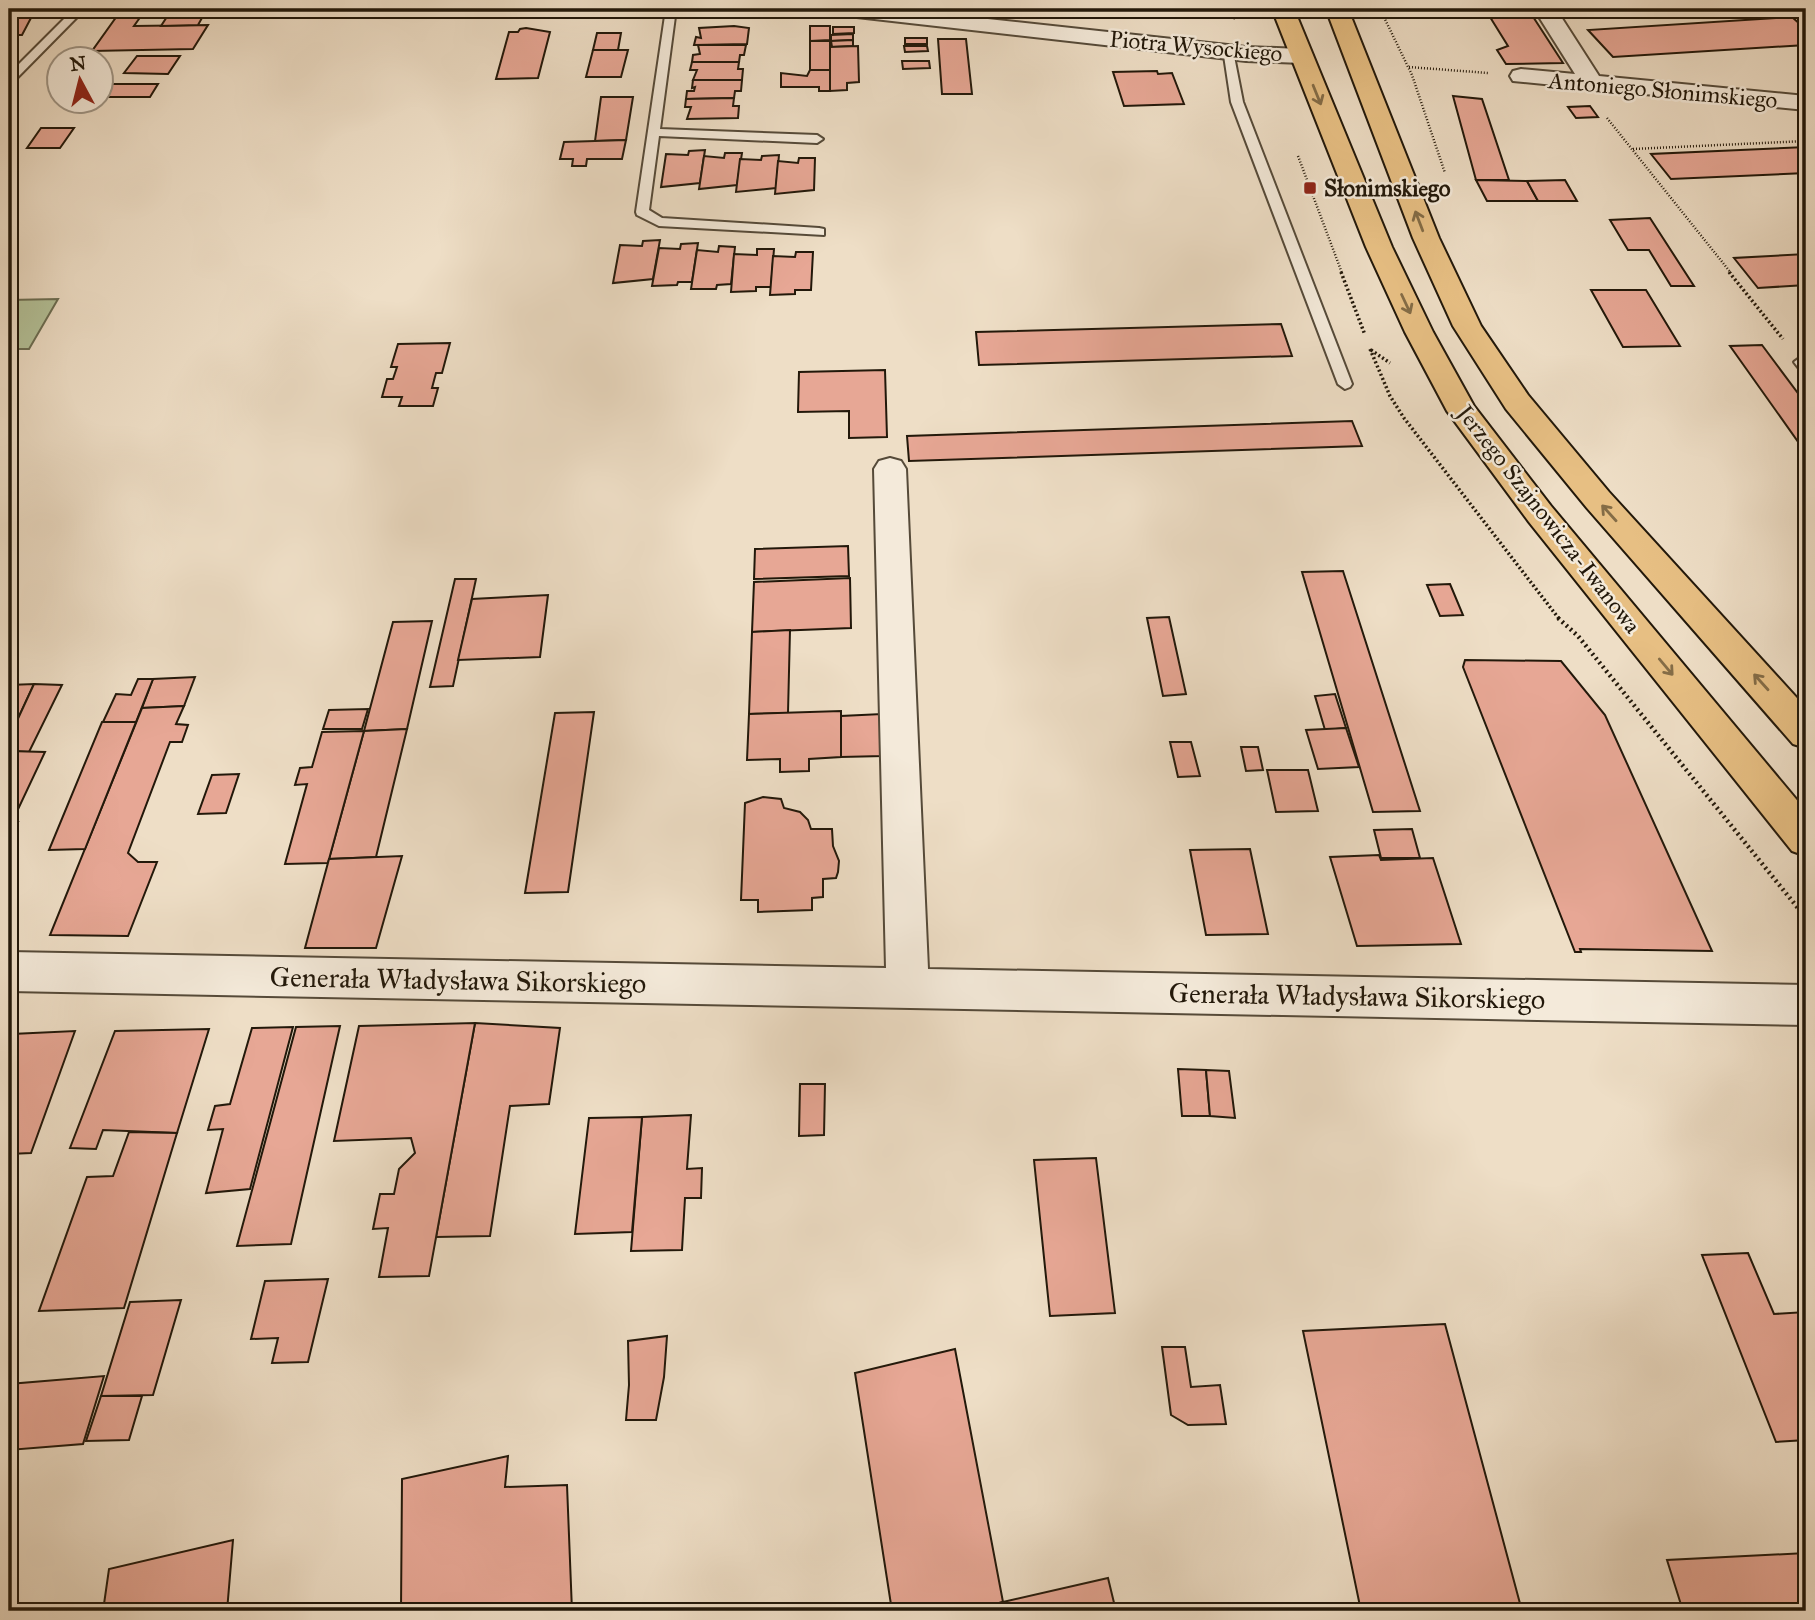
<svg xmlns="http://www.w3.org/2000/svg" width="1815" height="1620" viewBox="0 0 1815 1620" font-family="'IM FELL Great Primer',serif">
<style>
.green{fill:#b4c299;stroke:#6b6d52;stroke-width:2}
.building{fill:#e7a795;stroke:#22180a;stroke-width:2}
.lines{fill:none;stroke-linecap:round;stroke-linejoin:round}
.service-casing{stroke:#554a39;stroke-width:4}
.minor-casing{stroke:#554a39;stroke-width:4}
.primary-casing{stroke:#22180a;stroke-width:4}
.path-far2{stroke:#22180a;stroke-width:2.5;stroke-dasharray:1 2;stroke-linecap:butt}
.path-far1{stroke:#22180a;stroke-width:3.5;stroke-dasharray:2 2.5;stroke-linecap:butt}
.path{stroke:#22180a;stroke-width:4.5;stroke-dasharray:2 3.5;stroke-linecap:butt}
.service{fill:#f4eada;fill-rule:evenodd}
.minor{fill:#f4eada;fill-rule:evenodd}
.primary{fill:#e7bf83;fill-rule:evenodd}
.oneway{stroke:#846c46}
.poi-dot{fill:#8f2418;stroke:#f4eada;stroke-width:2.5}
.labels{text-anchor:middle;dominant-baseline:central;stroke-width:5;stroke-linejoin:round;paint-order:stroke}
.far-street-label{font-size:23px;fill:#22180a;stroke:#f4eada}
.far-poi-label{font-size:23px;font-weight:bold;fill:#22180a;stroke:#f4eada;text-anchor:start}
.street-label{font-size:28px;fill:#22180a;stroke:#f4eada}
</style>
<rect width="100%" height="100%" fill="#eedec6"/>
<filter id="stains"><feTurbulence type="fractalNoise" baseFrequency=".00286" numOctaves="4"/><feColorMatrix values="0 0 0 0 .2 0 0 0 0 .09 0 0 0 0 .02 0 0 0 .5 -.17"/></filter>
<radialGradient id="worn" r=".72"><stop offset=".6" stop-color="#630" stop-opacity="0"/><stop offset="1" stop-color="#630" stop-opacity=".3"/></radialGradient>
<path class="green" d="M58,299l-29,50h-20v-49z"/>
<g class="building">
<path d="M9,9l16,1 21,-1 -7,7h-7l-10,19h-13z"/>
<path d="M122,9h24l-12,17 74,-1 -15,24 -101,2z"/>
<path d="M172,9h35l-9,16 -37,1z"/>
<path d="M1041,9h56l1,4h-57z"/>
<path d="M1485,9h43l35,54 -57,1 -9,-14 11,-4z"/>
<path d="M1792,17l10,9h4v19l-193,12 -25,-27z"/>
<path d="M734,26l15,2 -2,16 -53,1 2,-8 5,1 -2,-10z"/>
<path d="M810,26h20v14l-20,1z"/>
<path d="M833,27h21v6l-21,1z"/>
<path d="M526,28l24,4 -12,46 -42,1 13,-47h9l2,-3z"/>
<path d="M597,33h24l-3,17h-25z"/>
<path d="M853,34v6l-22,1v-6z"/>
<rect x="905" y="38" width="22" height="6"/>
<path d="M938,39h28l6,55h-30z"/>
<path d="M853,40v6l-21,1 -1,-6z"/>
<rect x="810" y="41" width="20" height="29"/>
<path d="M698,45h48l-2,10h-4l-1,7h-47l1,-7 7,-1z"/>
<path d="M858,46l1,36 -12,1v7l-17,1v-44z"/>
<path d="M904,46h23l1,5 -23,1z"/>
<path d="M593,50h35l-7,27h-35z"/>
<path d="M137,56h43l-12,18 -44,-1z"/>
<path d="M902,61h27l1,7 -27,1z"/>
<path d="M692,62h47l-1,7h5l-1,11h-49l4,-10h-7z"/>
<path d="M810,70h20v21h-11v-4h-38v-14l26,3z"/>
<path d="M1157,71l1,3 14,-1 12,31 -60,2 -11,-34z"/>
<path d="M693,80h49l-1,11h-6l-1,7 -48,1 1,-8h7l1,-4 -3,1z"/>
<path d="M112,84h46l-8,13h-48z"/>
<path d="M1453,96l29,3 27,81h-33z"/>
<path d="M601,97h32l-7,43 -31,1z"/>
<path d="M734,98l-1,8h6l-1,12 -51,1 4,-12h-6l1,-8z"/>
<path d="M1590,106l8,11 -22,1 -8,-11z"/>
<path d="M41,128h33l-14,20h-33z"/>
<path d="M626,140l-4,19h-35l-1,7h-14l1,-7h-13l4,-17z"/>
<path d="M1806,147v26l-135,6 -20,-25z"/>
<path d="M705,150l-5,33 -39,4 5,-33 22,1 1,-4z"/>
<path d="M725,153h17l-5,32 -38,4 5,-33 20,2z"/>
<path d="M779,155l-3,33 -40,4 4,-33 21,1 1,-4z"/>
<path d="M799,158h16l-1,32 -39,4 3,-33 20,2z"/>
<path d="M1476,180l51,1 11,20h-51z"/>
<path d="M1565,180l12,21h-39l-11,-20z"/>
<path d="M1650,218l44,68h-23l-22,-36h-21l-18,-30z"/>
<path d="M660,240l-7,39 -40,4 7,-38 22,1 1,-5z"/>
<path d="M698,243l-6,39h-14l-1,3 -25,1 7,-38 21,1 1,-5z"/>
<path d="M719,246l16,1 -4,37 -14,1 -1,4h-25l6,-39 21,2z"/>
<path d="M757,249h17l-3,38h-15v4l-25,1 3,-38 23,1z"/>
<path d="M796,252h17l-2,38h-16v4l-25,1 3,-39 22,1z"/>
<path d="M1806,254v31l-48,3 -24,-30z"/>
<path d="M1591,290h55l34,56 -57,1z"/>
<path d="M1281,324l11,32 -313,9 -3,-33z"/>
<path d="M450,343l-8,30h-6l-4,15h6l-5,18h-34l3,-9h-20l5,-18h6l4,-12h-6l7,-23z"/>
<path d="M1762,345l44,59v49l-76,-107z"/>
<path d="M885,370l2,67 -38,1v-27l-51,1 1,-40z"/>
<path d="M1352,421l10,25 -453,15 -2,-25z"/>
<path d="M848,546l1,30 -95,3 1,-30z"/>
<path d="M1343,571l77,240 -47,1 -71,-240z"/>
<path d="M850,578l1,50 -99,4 2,-50z"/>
<path d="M455,579h21l-23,107 -23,1z"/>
<path d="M1450,584l13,31 -23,1 -13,-31z"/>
<path d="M548,595l-8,62 -82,3 14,-61z"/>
<path d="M1169,617l17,77 -23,2 -16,-78z"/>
<path d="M432,621l-25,108 -43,2 29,-109z"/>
<path d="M790,630l-2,83 -39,1 3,-82z"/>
<path d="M1465,660l96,1 44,54 107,236 -132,-2 1,3h-6l-112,-285z"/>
<path d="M195,677l-11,29 -42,2 11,-29z"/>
<path d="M138,679h15l-17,43h-33l13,-28 15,1z"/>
<path d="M34,684l-25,54v-53z"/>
<path d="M34,684l28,1 -33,67 -20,-1v-13z"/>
<path d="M1335,694l11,34 -21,2 -10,-34z"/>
<path d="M184,706l-8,18 12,1 -6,17h-12l-42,111 10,9h19l-29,74 -78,-1 92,-227z"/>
<path d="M368,709l-6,20h-39l6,-19z"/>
<path d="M841,711v46l-32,2v12l-29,1v-13l-33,1 2,-46z"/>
<path d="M594,712l-26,180 -43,1 30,-180z"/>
<path d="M882,714l1,42 -42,1v-41z"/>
<path d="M102,722h34l-51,127 -36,1z"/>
<path d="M1346,728l13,39 -41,2 -12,-39z"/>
<path d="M407,729l-31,128 -47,2 35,-128z"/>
<path d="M364,731l-36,132 -43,1 22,-80 -12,1 5,-17 12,-1 10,-35z"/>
<path d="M1170,742h21l9,34 -22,1z"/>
<path d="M1241,747h17l5,23 -17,1z"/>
<path d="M9,751l36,1 -33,70h6l-9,20z"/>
<path d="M1267,770h41l10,41 -42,1z"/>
<path d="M239,774l-13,39 -28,1 14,-39z"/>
<path d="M763,797l18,2 3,9 16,4 8,8 3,9h21l1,17 6,15 -1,11 -2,6 -13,1v18l-11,1v12l-54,2v-12h-17l4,-97z"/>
<path d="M1412,829l8,29h-39l-7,-28z"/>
<path d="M1250,849l18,85 -62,1 -16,-85z"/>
<path d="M1379,855l2,5 52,-2 28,86 -104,2 -27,-89z"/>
<path d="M402,856l-26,92h-71l24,-89z"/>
<path d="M475,1023l85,5 -11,76 -39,2 -20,130 -54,1z"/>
<path d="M475,1023l-46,253 -50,1 9,-49 -15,1 7,-35h14l5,-25 16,-16 -4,-15 -77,3 25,-115z"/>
<path d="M340,1026l-49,218 -54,2 59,-219z"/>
<path d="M293,1027l-43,162 -44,4 17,-64 -15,1 7,-24 15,-2 22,-76z"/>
<path d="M209,1029l-32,104 -74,-3 -7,19 -26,-1 45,-117z"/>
<path d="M75,1031l-44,122 -22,1v-112l3,-8z"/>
<path d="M1178,1069l28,1 4,46h-28z"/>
<path d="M1206,1070l23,1 6,47 -25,-2z"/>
<path d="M800,1084h25l-1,51 -25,1z"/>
<path d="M691,1115l-4,54 15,-1 -1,30h-16l-3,52 -51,1 11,-134z"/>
<path d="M642,1117l-10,115 -57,2 14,-116z"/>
<path d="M129,1132l48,1 -53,175 -85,3 48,-134 26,-1z"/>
<path d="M1096,1158l19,155 -65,3 -16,-156z"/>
<path d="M1748,1253l26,61 32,-2v128l-30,2 -74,-187z"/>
<path d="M328,1279l-20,83 -36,1 6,-25 -27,1 14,-58z"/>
<path d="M181,1300l-28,95 -52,1 29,-94z"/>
<path d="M1445,1324l77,287h-161l-58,-280z"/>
<path d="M667,1336l-3,41 -8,43h-30l3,-35 -1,-44z"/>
<path d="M1162,1347h23l6,40 29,-2 6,39 -38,1 -17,-10z"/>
<path d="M955,1349l48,253 -35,9h-76l-37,-238z"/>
<path d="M104,1376l-21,68 -74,6v-66z"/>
<path d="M101,1396h41l-13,44 -43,1z"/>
<path d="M508,1456l-3,31 62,-2 5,126h-171l1,-132z"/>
<path d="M233,1540l-6,71h-124l6,-42z"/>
<path d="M1806,1553v58h-123l-16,-51z"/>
<path d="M1108,1578l8,33h-148l35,-9z"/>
</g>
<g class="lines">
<defs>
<g id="service">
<path d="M74,9h11l-72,73 -4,1v-9z"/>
<path d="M666,9h10l-16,120 157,6 6,4 -6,4 -158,-7 -10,74 13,8 157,10 5,1v6l-165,-9 -22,-11 -1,-3z"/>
<path d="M1223,49l10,2 10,51 109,282 -2,3 -5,2 -7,-5 -107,-282z"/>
<path d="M1801,357l5,2v14l-5,-2 -7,-9z"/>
</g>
<g id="minor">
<path d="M828,9h67l351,38 56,2 8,2 3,5 -3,5 -8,2 -56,-2 -407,-46 -8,-1z"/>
<path d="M1534,9h22l43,67 207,20v14l-293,-29 -3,-5 3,-5 8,-2 54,5z"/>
<path d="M890,458l11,3 5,8 22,500 878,16v40l-1797,-34v-39l877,16 -12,-499 5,-8z"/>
</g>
<g id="primary">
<path d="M1272,9h22l98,238 41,85 41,74 77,100 255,305v45l-14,-5 -263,-329 -82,-111 -42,-79 -39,-85z"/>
<path d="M1326,9h22l91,229 42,88 47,69 81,97 197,216v40l-13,-4 -206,-236 -81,-99 -53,-83 -40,-88z"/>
</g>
</defs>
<use href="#service" class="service-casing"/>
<use href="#minor" class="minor-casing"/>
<use href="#primary" class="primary-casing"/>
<g class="path-far2">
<path d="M743,9l62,6"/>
<path d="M1211,9l7,8"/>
<path d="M1227,9l8,10"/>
<path d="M1380,9l32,66 33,98"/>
<path d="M1409,67l79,6"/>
<path d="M1607,118l124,155"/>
<path d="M1633,149l173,-8"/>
<path d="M1298,156l44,117"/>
</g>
<g class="path-far1">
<path d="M1341,272l24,63"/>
<path d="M1729,272l54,67"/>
<path d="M1370,349l20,47 14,22 156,202"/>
<path d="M1371,350l19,13"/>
</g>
<path class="path" d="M1558,618l20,18 228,282"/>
<use href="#service" class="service"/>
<use href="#minor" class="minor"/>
<use href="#primary" class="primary"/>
</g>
<defs><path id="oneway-shaft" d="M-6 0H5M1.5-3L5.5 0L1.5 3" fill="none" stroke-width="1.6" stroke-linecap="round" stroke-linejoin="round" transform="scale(1.75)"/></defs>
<g class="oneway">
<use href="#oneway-shaft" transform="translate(1317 95) rotate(68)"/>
<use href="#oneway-shaft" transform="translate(1419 221) rotate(-111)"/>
<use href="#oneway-shaft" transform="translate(1406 304) rotate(65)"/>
<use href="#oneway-shaft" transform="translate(1609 513) rotate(-132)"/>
<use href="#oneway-shaft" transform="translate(1666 667) rotate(50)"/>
<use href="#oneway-shaft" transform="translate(1761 682) rotate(-132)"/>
</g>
<rect class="poi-dot" x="1303" y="181" width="14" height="14" rx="3.5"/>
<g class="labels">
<g class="far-street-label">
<text transform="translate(1196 46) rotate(5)">Piotra Wysockiego</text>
<text transform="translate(1663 90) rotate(5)">Antoniego Słonimskiego</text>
<text transform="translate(1549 519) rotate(52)">Jerzego Szajnowicza-Iwanowa</text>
</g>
<g class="far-poi-label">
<text x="1324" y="188">Słonimskiego</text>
</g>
<g class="street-label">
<text transform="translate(458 980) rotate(1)">Generała Władysława Sikorskiego</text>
<text transform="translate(1357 996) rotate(1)">Generała Władysława Sikorskiego</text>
</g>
</g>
<rect width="1815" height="1620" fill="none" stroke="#eedec6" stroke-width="35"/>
<rect x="10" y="10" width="1794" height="1599" fill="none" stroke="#22180a" stroke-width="3.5"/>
<rect x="18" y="18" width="1780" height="1585" fill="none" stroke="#22180a" stroke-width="2"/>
<g transform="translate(80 80) rotate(353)"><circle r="33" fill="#f4eada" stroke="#a09687" stroke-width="2"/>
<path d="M0-5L12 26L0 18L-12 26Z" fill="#8f2418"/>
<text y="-10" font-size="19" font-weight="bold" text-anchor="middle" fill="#22180a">N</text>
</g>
<rect width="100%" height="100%" filter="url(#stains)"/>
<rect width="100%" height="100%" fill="url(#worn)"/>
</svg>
